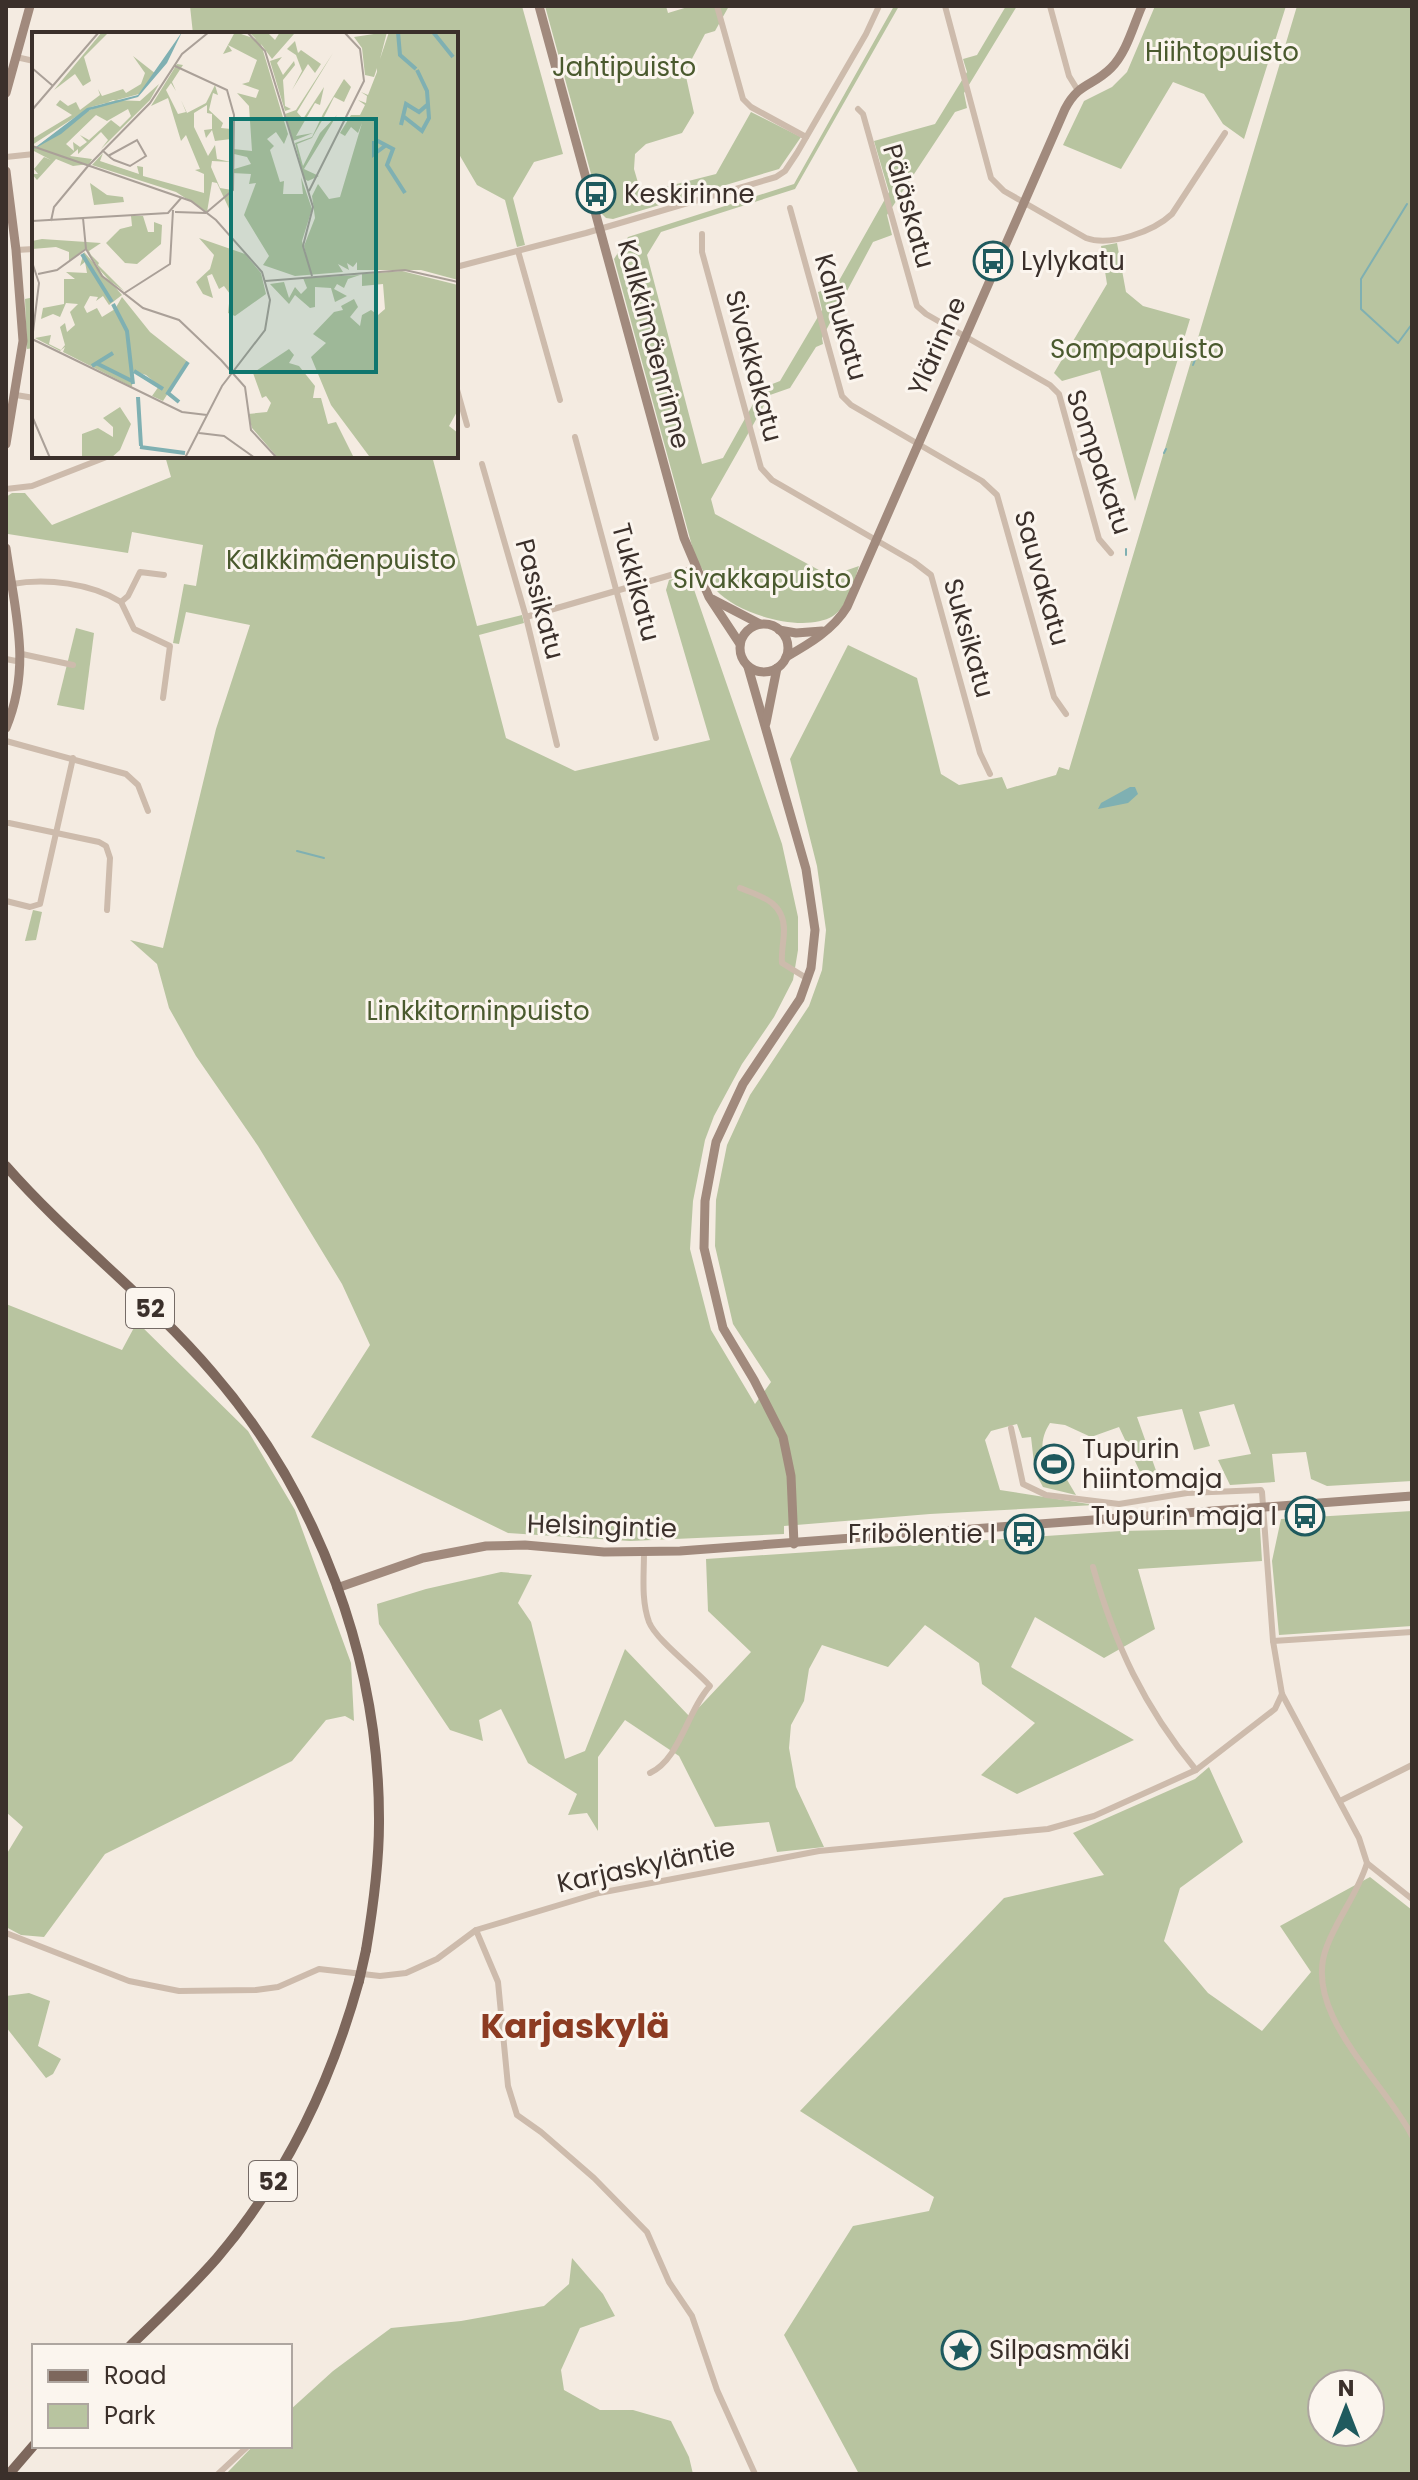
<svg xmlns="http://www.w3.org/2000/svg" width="1418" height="2480" viewBox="0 0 1418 2480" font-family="Poppins,sans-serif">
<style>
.green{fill:#b8c4a0;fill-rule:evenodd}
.water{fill:#7fb0b2}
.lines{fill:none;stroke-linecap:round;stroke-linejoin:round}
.stream{stroke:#7fb0b2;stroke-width:2}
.street{stroke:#cdbbac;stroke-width:6}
.secondary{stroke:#a18a7d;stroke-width:9}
.primary{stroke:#7d675c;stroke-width:10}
.primary-bridge{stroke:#7d675c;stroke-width:10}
.labels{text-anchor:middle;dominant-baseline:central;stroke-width:6;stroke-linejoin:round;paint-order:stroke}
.shield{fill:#fbf5ee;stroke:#756b66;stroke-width:2}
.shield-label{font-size:24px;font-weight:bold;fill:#3b302b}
.park-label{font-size:26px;fill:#4a5a2e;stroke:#fbf5ee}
.poi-label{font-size:26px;fill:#3b302b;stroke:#fbf5ee;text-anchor:start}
.street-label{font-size:26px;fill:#3b302b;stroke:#fbf5ee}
.district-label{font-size:34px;font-weight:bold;fill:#8c3b22;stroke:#fbf5ee}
.inset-river{fill:none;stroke:#7fb0b2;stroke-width:4}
.inset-road{fill:none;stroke:#aaa098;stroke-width:2}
.view{fill:#0f766e;fill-opacity:0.15;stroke:#0f766e;stroke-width:4}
.inset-edge{fill:none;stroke:#3b302b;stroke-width:4}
</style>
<rect width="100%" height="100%" fill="#f4ebe1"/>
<g class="green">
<path d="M190,6h332l41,148 -29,8 -21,36 12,47 -8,2 -12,-47 -28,-15 -21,-36v-115h-263z"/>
<path d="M545,6h121l2,7 23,-7h38l-14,25 -10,3 -20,38 9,41 -12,20 -36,11 -11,10 -1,15 7,24 75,-19 35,-62 50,25 -22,32 -166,50 -7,-1 -4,-4z"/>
<path d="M894,6h5l-104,183 -134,43 -14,23 55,209 21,-6 39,-70 18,-7 42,-71 -4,-18 18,-6 53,-94 -15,-51 61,-17 32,-52 -4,-13 14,-4 29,-49h11l-53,87 3,15 -12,4 -68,103 5,20 -19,7 -51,96 1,6 -7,3 -26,41 -20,7 -59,104 4,15 115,62 29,-10c-5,16 -11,40 -26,50 -30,18 -96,-2 -117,-26 -8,-10 -14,-22 -21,-33l-81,-298 14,-22 166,-53z"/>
<path d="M1155,6h131l-42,133 -21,-15 -19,-30 -31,-12 -52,87 -58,-24 21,-44 28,-14 15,-15z"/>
<path d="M1297,6h115v1475l-85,5 -16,-7 -5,-27 -34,2 3,28 -45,3 -12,-25 33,-6 -17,-50 -35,8 11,34 -16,4 -12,-41 -45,8 22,62 -18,-5 -22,-47 -28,10 -26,-12 -15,-2c-13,20 -7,37 1,57l15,-2 10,17 -33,-8 -8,-15 -4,-35 -9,1 -5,-14 -26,7 -6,9 15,50 95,15 -165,9 -146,12v8l-154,7 -122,-8 -197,-96 59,-92 -28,-61 -84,-138 -62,-90 -27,-48 -12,-44 -27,-24 33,8 53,-219 34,-104 -64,-13 -7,32 -6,-1 11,-59 12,2 7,-41 -71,-13 -4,21 -120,-19 -2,-37 6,-4h13l27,32 119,-48 -6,-21h267l45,170 45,-11 2,8 -45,12 27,103 69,33 135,-31 -44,-150 3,-10 20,-5 93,269 16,73v33l-5,30 -19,37 -32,47 -28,52 -9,24 -12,61 -3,48 21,81 44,74 16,-22 -38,-58 -18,-78 1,-46 11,-55 23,-50 59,-89 13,-36 4,-40 -9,-64 -27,-107 58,-114 69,33 24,96 18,11 43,-8 5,12 49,-14 3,-8 10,3z"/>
<path d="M1117,243l9,49 17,14 47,13 -55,182 -35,-131 -38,11 -8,-8 53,-89 -6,-38z"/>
<path d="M34,297v51l-7,1 -2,-50z"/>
<path d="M76,628l18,5 -10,77 -27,-5z"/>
<path d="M33,910l9,2 -6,28 -11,1z"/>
<path d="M6,1304l116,46 15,-28 111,109 47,79 56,153 3,58 -9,-5 -19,4 -34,41 -187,93 -61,83 -23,-2 -15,-8v-72l17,-28 -17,-15z"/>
<path d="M1412,1511v115l-133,9 -7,-74 9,-42z"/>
<path d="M1260,1528l2,33 -124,8 17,60 -51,29 -69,-41 -24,50 123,73 -117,54 -36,-19 54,-52 -53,-39 -3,-21 -54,-38 -37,42 -66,-22 -13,24 -5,32 -13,24 -2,23 7,39 28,60 -47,5 -8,-30 -54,5 -36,-71 -54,-36 -27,37v74l-11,-18 -19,2 9,-21 -49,-31 -27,-54 -22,11 4,21 -33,-11 -71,-106 -2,-20 49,-15 75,-17 31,3 -14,28 13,19 34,137 20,-8 40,-102 65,68 61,-65 -43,-41 -2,-52 415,-28z"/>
<path d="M1209,1767l34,75 -63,46 -16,53 44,52 54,38 49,-59 -31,-46 90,-49 42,33v564h-553l-75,-139 69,-109 76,-15 5,-14 -134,-86 204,-213 100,-23 -31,-42 122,-54zM1322,2384h48v48h-48z"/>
<path d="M29,1993l21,8 -12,45 23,13 -8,15 -7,4 -40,-51v-31z"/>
<path d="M572,2258l31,36 12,22 -35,12 -19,42 3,20 36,20h33l38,11 18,36 4,17h-467l27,-28h37v-36l43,-39 58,-43 70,-7 83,-15 25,-22z"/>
</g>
<path class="water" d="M1130,787h5l3,7 -10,9 -30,6 3,-6z"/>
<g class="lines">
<g class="stream">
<path d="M1407,204l-46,75v30l37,34 14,-19"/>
<path d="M1193,365l2,-5"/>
<path d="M1164,453l2,-4"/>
<path d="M1126,555v-6"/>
<path d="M297,851l27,7"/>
</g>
<g class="street">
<path d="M717,6l26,93 8,8 55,30"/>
<path d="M945,6l46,172 13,13 82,47c25,9 68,-7 86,-24l53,-81"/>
<path d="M1050,6l19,70 8,13"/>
<path d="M16,57l18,4"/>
<path d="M858,109l5,5 54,192 9,8 124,71 9,9 40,145 12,14"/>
<path d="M6,157l28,-3"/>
<path d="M790,208l52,188 9,9 131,76 15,14 57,202 12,17"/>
<path d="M702,234v18l59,216 11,12 142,82 17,13 49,178 10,21"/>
<path d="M16,250l18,-1"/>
<path d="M518,251l42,149"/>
<path d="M456,267l130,-34 190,-56 9,-6 12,-18 69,-119 13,-28"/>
<path d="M456,386l11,39"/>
<path d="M16,395l18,3"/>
<path d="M575,437l81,301"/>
<path d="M482,464l44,153 31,128"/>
<path d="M6,489l26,-3 77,-30"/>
<path d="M12,584c34,-6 79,-1 109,18l13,27 36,17 -7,52"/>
<path d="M121,602l7,-6 12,-24 24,3"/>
<path d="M526,617l169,-49"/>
<path d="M22,654l51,11"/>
<path d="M6,659l15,3"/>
<path d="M6,741l120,33 12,11 10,26"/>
<path d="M9,823l90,19 7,4 4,12 -3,52"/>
<path d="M740,888c21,8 44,14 44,42 0,11 -3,22 -2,33l26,16"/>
<path d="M6,901l24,6 10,-3 33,-146"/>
<path d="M1011,1428l12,56 23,11 73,9 68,-11 74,-3 1,2 11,149 9,53 77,144 8,25 45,36"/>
<path d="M644,1552c0,23 -3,48 5,70 7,18 46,47 61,64 -23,25 -30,73 -60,87"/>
<path d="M1093,1567c22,78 51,140 103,203"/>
<path d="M1273,1641l139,-9"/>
<path d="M1340,1801l72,-36"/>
<path d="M1367,1863c-9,30 -29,54 -40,83 -27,66 58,136 85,190"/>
<path d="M476,1930l22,52 10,104 9,29 24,17 53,46 53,54 22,50 23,34 25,74 38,84"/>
<path d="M6,1933l123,48 50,10 77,-1 22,-3 41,-18 61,7 26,-3 31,-14 39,-29 123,-37 220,-42 229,-22 46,-13 102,-46 79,-61 7,-15"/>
<path d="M218,2474l30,-28"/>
</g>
<g class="secondary">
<path d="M539,6l145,532 25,59 31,47"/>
<path d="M6,93l24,-87"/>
<path d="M6,171l10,79 7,91 -17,103"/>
<path d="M6,548c9,65 26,117 0,180"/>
<path d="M712,599l48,25"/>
<circle cx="764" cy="648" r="24"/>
<path d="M779,630l17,3 26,-2"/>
<path d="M786,657c23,-13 47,-27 61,-50l218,-498c14,-27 27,-22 46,-41 16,-16 22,-42 31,-62"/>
<path d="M748,667l58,202 9,61 -4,38 -11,31 -57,85 -27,58 -11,59 -1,47 19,80 31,52 29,57 8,39 3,68"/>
<path d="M766,723l11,-55"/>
<path d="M337,1588l86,-30 63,-12 39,-1 79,7 76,-1 732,-55"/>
</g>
<g class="primary">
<path d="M6,1166c64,73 143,132 206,206 106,122 168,289 167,451 0,43 -6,85 -13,127"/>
<path d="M130,2346c30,-29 60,-57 87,-88 69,-81 114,-176 142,-277"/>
<path d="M9,2474l25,-29"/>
</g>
<path class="primary-bridge" d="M359,1981l7,-31"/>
</g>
<defs>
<symbol id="bus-ring" viewBox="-11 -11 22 22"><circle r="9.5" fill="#fbf5ee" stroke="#1f5a5e" stroke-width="1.5"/><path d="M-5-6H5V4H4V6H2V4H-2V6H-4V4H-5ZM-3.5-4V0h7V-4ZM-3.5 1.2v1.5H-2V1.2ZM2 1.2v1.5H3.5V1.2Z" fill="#1f5a5e"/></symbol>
<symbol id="stadium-ring" viewBox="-11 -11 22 22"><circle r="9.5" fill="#fbf5ee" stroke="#1f5a5e" stroke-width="1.5"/><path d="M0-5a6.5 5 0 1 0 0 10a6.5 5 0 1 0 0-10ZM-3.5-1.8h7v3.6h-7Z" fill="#1f5a5e"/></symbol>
<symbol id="sight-ring" viewBox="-11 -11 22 22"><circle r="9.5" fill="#fbf5ee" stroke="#1f5a5e" stroke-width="1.5"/><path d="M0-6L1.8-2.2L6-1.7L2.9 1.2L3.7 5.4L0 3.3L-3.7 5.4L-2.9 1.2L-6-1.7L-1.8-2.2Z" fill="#1f5a5e"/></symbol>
</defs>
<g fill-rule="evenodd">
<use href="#bus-ring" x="574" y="172" width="44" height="44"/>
<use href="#bus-ring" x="971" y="239" width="44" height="44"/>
<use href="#stadium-ring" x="1032" y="1442" width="44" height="44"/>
<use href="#bus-ring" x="1283" y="1494" width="44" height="44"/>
<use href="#bus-ring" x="1002" y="1512" width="44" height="44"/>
<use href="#sight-ring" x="939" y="2328" width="44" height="44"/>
</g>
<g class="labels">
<g class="shield">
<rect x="126" y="1288" width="48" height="40" rx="6"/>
<rect x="249" y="2161" width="48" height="40" rx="6"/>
</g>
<g class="shield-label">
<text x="150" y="1308">52</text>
<text x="273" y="2181">52</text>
</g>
<g class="park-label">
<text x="1222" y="52">Hiihtopuisto</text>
<text x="624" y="67">Jahtipuisto</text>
<text x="1137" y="349">Sompapuisto</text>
<text x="341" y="560">Kalkkimäenpuisto</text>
<text x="762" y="579">Sivakkapuisto</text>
<text x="478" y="1011">Linkkitorninpuisto</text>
</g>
<g class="poi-label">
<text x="624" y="194">Keskirinne</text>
<text x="1021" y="261">Lylykatu</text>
<text x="1082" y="1449">Tupurin<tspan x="1082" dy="30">hiintomaja</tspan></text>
<text x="1277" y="1516" text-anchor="end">Tupurin maja I</text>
<text x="996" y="1534" text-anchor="end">Fribölentie I</text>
<text x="989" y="2350">Silpasmäki</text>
</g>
<g class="street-label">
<text transform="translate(909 206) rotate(74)">Päläskatu</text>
<text transform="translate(841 317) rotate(74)">Kalhukatu</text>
<text transform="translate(654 344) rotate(75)">Kalkkimäenrinne</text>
<text transform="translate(937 346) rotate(-66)">Ylärinne</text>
<text transform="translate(754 366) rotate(75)">Sivakkakatu</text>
<text transform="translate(1099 462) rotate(71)">Sompakatu</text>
<text transform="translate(1042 578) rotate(74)">Sauvakatu</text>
<text transform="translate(636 582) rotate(75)">Tukkikatu</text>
<text transform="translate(540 599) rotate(75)">Passikatu</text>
<text transform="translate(969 638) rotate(74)">Suksikatu</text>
<text transform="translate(602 1526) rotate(2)">Helsingintie</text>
<text transform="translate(646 1865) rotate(-12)">Karjaskyläntie</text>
</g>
<g class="district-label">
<text x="575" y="2026">Karjaskylä</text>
</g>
</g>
<g transform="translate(32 32)">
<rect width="426" height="426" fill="#f4ebe1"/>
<path d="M70,0l6,1 -24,24 7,24 -8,5 -8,-12 -21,16zM203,0l21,7 -7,-7h18l8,8 5,-8 14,2 -22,25 -11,-15 27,90 -4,10 -8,-12 -9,7 7,7 -4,4 10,32 4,-1 -1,13h20l-2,-17 11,32 -10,32 6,21 -4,-16 11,-28 -3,-22 6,-12 11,15 11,-2 22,-74 -4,10 -7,-6 -6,9 -5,-3 11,-18h9l5,-10 -7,-5 8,3 1,-7 -6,-4 7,3 9,-23v-4l-3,9 -9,-2 -3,-27 -8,-11 33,-5 -7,27 9,-27h69v248l-37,-10h-64v-8l-4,5 -6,-4 2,7 -11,-6 5,8 -48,4 -32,-11 6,-9 -25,-41 12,-32 -7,1 2,-10 -19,-1 -1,-3 20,-6 -4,-7 -13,-3 -1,-5 19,2 -3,-45 -12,-13 19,5 3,-8 -17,-6 7,-2 8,-22 -29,-15 4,6 -9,3zM263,9l3,12 3,-3 20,14 -6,9 -7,-9 -16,26 10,-19 -6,-16 -9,-6zM301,21l-36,59 6,7 21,-32 -4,18 -5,-2 -19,33 17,-3 -20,8 -8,-27 11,-4zM101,24l23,18 -17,20 -48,13 -59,38v-6l40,-24 -16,-10 4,-5 8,6 8,-4 4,8 20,-15 -2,-6 4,7 21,-7 3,4 15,-9 4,-11zM250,25l-5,6 6,12 11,-14 1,4 -12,15 2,26 6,3 -6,2 -15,-50zM145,32l6,1 -11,17 4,9 -5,-8 -5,7 12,24 8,-2 -5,-12 6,13 19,-10 9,-18 3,10 -5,-2 -4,17 14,13 -2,5 10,1v10l-16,2 -3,-11 -6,8 -2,-8 8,-1v-15l-5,-1v-8l-13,8v14l14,29 7,-11 2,14 14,3 -19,-1 -1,6 9,21 12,2v25l-15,-32 -5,-1 -5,30 -31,-20 -84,-27 11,-12 -3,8 39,13 -2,-8 6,1v9l61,17v-19l-9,-4 5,-1 -14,-34 -5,6 -13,-43 -17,8zM312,47l7,8 -7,15 -10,-5 -10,20 -12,21 -15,6 6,22 17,-33 17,-18 -33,54 15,7 -11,5 -4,-2 -9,-36 17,-6 11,-23zM127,52l-9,16 -49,49 7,-9 -7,-8 -23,22v-5l-8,7 22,3 -3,5 -16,2 -17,-7 -19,21 -5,-6h6l-4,-5 10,-12 7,3 -19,-10 49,-36 32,-14 27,1zM96,77l3,7 -11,11 -9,-7 -22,20 -9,-5 7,7 -7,5 -7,-5 1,9 -8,-7 30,-29 11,6zM58,151l17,12 16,2 1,5 -30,3zM99,184h12l5,16h6v-10l8,3 -1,19 -24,20 -12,-1 -19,-20 14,-14 12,-3zM167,206l46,16 16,19 5,21 -31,22 -7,-3 2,-19 -6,-8 -5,3 -7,-15 -5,2 6,22 -10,-4 -7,-12 14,-13 4,-14zM10,207l59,4 -12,8 2,4 8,8 -1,2 26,26 -20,-14 -18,-29 -17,13v-9l-13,-5 -24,2v-8zM52,220l38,43 -13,10 -6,-9 -7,5 2,-4 -8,-1 -6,11 3,6 10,-5 5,9 13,-8 7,-12 28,35 38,30 -25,39 -11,-5 7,-10 -13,-11 -13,-4 -1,16 -69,-35 2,-5 -5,4 -25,-13 16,-3 -2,9 12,6 4,-5 -5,-18 5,-4 2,9 8,-7 -5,-13 8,-8 -12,-1 -6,14 -7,-3 -12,5 2,-11 21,-4v-25h11l-9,-7 21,1 -2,-11 -5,4zM370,239l56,14v125l-9,16 9,7v25l-89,-2 -38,-51 -20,-48 15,-14 -13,-9 21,-22 9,-2 -2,-4 13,-7 4,8 -8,10 10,9 2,-11 9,-5 7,5 7,-6 -2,-25 -21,2v-12zM328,243l-12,4 -4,9 -7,-4 -3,5 13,7 -12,6 -4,-14 -16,-1v20l-5,1 -15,-13 -6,9 -19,-20 14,-2 5,16 6,-11 6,7 6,-6 -4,-10zM257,317l5,6 -5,8 10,3 16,20 -2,12h8l7,26 8,-2 18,36h-76l-26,-30 -4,-14 19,-2 4,-9 -5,-7 -4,2 -9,-25zM88,375l11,17 -11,26 -9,8h-29v-24l16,-6 15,9v-10l-10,-9z" fill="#b8c4a0" fill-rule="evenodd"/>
<path d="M150,0l-15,31 -29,34 -48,13 -29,24 -29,16 55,-42 51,-13z" fill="#7fb0b2"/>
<path class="inset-river" d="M366,0l2,23 16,14M401,0l20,25M371,84l19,15 7,-13 -2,-27 -10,-21M369,93l5,-21 13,8 8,-7M344,108l17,9 -6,16 18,28M342,109v13l11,-8M50,222l30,48M81,272l14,27 6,53M64,331l36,18M60,334l21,-13M102,339l29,18M106,365l3,49M147,370l-11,-9 20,-31M108,415l45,6"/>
<path class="inset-road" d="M215,0l18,19 48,156 -10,39 9,30M143,34l52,24 7,25 -1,75 -26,22M0,36l21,18M0,78l67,-78M0,114l159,55 25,19 46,52 8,28 -5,30 -43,56 -37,72M70,118l9,8 3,2 16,6 16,-10 -9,-16 -29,16M56,134l62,-63 32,-49 27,-22M277,159l55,-110 -4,-32 -16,-17M143,180l31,1M51,186l3,31 16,27 41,32 36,12 42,40 24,27 6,43 26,28M0,189l136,-8 14,-16M19,189l3,-14 34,-41M0,230l7,21 -7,57M6,242l19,-4 29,-21M233,249l140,-11 53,12M91,262l47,-30 3,-54M0,307l150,73 25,3M0,384l18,42M167,401l25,3 31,22"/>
<path class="view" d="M199,87h145v253h-145z"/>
<rect width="426" height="426" class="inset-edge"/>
</g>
<rect width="1418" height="2480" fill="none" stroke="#3b302b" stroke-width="16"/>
<rect x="32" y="2344" width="260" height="104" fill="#fbf5ee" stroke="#aea6a0" stroke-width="2"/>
<rect x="48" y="2370" width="40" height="12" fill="#7d675c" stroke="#aea6a0" stroke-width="2"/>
<text x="104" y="2384" font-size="24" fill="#3b302b">Road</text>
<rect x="48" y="2404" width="40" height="24" fill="#b8c4a0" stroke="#aea6a0" stroke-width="2"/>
<text x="104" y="2424" font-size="24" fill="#3b302b">Park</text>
<g transform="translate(1346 2408)"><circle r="38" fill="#fbf5ee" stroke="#aea6a0" stroke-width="2"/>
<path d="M0-6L14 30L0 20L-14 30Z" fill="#1f5a5e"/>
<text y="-12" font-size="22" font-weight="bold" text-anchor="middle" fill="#3b302b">N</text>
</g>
</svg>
